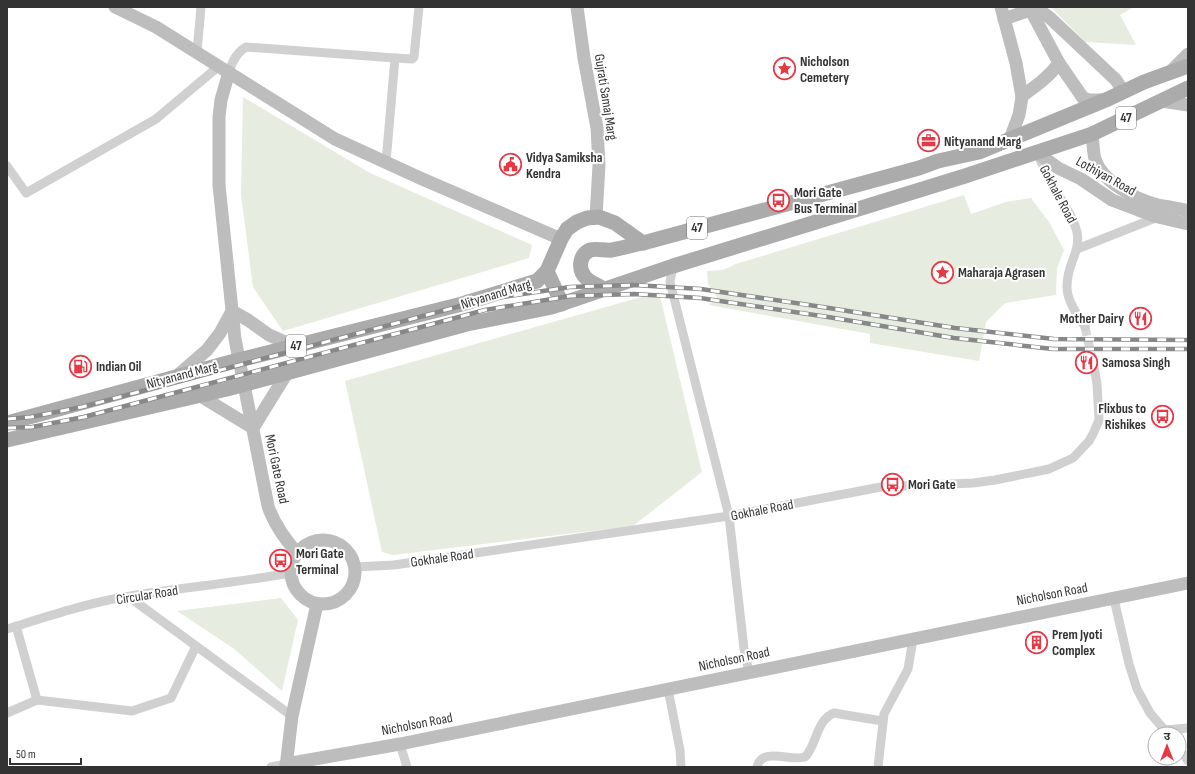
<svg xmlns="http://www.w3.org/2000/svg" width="1195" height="774" viewBox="0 0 1195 774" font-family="'Sofia Sans Condensed','Noto Sans Devanagari',sans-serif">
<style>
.green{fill:#e6ecdf}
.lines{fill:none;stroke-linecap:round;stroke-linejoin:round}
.street-tunnel{stroke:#d6d6d6;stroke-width:9;stroke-dasharray:9 4.5;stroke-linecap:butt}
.street{stroke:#d0d0d0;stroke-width:9}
.secondary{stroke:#bdbdbd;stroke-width:13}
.primary{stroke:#ababab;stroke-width:15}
.rail-casing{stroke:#888;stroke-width:4.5}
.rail{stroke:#fff;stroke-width:3;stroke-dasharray:9;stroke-linecap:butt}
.labels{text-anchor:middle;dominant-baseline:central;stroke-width:4;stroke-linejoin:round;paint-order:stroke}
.shield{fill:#fff;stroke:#707070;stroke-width:1}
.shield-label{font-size:13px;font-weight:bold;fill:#333}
.poi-label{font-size:14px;font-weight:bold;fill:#333;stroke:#fff;text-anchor:start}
.street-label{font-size:14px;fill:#333;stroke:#fff}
</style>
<rect width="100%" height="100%" fill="#fff"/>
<g class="green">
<path d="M1051,7h83l-14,8 16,30 -51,-3z"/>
<path d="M243,97l127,76 162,72 -3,13 -246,73 -30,-44 -12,-92z"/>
<path d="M964,195l7,19 35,-12 25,-4 18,24 15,28 -7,18 -1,27 -51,8 -19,19 -7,39 -109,-18v-9l-161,-29 8,-8 -9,-13 -1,-13 16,-1 13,-6z"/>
<path d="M659,292l43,180 -69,54 -240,29 -11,-3 -37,-171z"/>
<path d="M281,598l17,22 -16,71 -49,-43 -56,-37z"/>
</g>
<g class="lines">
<path class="street-tunnel" d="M1085,327l10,45"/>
<g class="street">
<path d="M197,52l4,-45"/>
<path d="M395,58l17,1 2,-2 5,-50"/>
<path d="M229,72c3,-10 8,-20 17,-25l149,11 -9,104"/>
<path d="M1037,153c5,11 10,22 16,33 9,15 20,30 24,46 2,11 -1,20 -5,30 -11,30 -3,40 13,65"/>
<path d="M7,166l19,27 130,-74 63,-53"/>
<path d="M1077,249l81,-32"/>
<path d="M673,266l-3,16 59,234 15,133 5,23"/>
<path d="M355,567l39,-2 335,-49 152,-29 92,-4 22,-3 54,-11 24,-11 16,-17 4,-7 6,-14 -2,-36 -2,-12"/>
<path d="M129,597l163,119"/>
<path d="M1114,599l15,65 8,25 13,24 18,21"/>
<path d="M16,626l21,74"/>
<path d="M7,629c39,-12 77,-25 117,-32 55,-9 111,-14 166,-24"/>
<path d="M668,689l12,61 1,17"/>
<path d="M7,713l30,-13 95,11 39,-13 25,-52"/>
<path d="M1165,730l23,-2"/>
<path d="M400,744l7,23"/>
<path d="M1179,748l9,13"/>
<path d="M271,767l15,-3"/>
<path d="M757,767c5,-21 34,-5 48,-10 12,-12 11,-37 29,-44l48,8"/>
<path d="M878,767l6,-53 24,-45 5,-30"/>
</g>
<g class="secondary">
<path d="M115,7l41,20 179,112 85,39 141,61"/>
<path d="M577,7l7,51 13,70 2,37 -3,52"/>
<path d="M1001,7l15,56 6,34 -3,18 -9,24"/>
<path d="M1029,7l30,56 24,35 6,2h16"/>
<path d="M1004,19l26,-9h9l10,7 67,63 7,11"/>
<path d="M229,72l-8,28 -2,17v68l16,154 33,167c6,18 16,32 29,47"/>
<path d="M1169,73l19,-19"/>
<path d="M1022,96c14,-10 27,-19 37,-33"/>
<path d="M1161,101l27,4"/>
<path d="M1092,134c1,8 1,17 3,25 7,23 40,40 63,46 10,2 20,3 30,6"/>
<path d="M1036,152l22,16 23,11 31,21 42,16 34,8"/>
<path d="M177,376l30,-26 13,-17 12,-22 16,9 21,15 25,11"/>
<path d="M199,395l54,33"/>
<path d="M253,428l34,-55"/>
<circle cx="323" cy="572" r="32"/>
<path d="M286,764l114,-20 788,-161"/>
<path d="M286,767l6,-51 25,-112"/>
</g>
<g class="primary">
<path d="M547,271l15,33"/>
<path d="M604,289c-5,-3 -12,-6 -17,-10 -9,-8 -9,-23 3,-29 7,-2 15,1 22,0 10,-2 21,-5 31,-7l276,-75 19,-7 41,-9 129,-53 36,-17 44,-16"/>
<path d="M7,423l224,-61 231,-58 75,-23 10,-10 14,-32 6,-10 10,-7 10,-4 12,-1 16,6 28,20"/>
<path d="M7,440l220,-51 240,-65 85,-17 121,-41 292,-90 127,-42 96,-46"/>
</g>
<defs>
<g id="rail">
<path d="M7,419l24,-2 51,-10 401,-107 87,-13 64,-2 67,4 128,19 126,20 99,11 134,1"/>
<path d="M7,428l25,-1 52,-10 401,-107 85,-14 64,-2 66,4 128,19 126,21 99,11h135"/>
</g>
</defs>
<use href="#rail" class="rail-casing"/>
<use href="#rail" class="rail"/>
</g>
<defs>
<symbol id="sight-ring" viewBox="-11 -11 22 22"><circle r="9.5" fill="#fff" stroke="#e63946" stroke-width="1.5"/><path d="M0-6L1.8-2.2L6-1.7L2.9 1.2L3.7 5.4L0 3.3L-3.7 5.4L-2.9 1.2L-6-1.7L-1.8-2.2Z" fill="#e63946"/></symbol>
<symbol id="office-ring" viewBox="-11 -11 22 22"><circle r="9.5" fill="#fff" stroke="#e63946" stroke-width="1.5"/><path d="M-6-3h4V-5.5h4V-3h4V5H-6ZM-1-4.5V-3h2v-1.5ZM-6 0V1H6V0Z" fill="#e63946"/></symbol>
<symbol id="civic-ring" viewBox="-11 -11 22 22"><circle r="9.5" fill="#fff" stroke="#e63946" stroke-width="1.5"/><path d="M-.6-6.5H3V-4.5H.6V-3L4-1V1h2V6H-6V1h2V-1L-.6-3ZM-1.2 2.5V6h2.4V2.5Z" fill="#e63946"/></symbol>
<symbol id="bus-ring" viewBox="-11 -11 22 22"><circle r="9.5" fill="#fff" stroke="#e63946" stroke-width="1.5"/><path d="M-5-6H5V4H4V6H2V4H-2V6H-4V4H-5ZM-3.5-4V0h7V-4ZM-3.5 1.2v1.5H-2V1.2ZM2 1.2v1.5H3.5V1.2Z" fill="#e63946"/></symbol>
<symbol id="restaurant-ring" viewBox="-11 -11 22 22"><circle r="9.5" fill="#fff" stroke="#e63946" stroke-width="1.5"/><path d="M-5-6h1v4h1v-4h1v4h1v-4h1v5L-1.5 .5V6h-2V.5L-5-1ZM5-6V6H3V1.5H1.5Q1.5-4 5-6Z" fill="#e63946"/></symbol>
<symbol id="fuel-ring" viewBox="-11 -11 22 22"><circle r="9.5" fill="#fff" stroke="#e63946" stroke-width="1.5"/><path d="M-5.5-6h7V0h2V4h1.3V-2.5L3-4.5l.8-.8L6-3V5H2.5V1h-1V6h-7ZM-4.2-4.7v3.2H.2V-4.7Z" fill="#e63946"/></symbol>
<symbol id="building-ring" viewBox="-11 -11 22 22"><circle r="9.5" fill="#fff" stroke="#e63946" stroke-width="1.5"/><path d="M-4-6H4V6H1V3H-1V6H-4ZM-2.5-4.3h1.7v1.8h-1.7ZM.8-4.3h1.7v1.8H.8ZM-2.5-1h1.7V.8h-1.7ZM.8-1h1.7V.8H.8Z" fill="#e63946"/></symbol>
</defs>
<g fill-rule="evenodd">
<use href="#sight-ring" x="772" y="56" width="25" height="25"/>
<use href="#office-ring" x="916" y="128" width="25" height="25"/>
<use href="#civic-ring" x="498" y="152" width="25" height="25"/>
<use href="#bus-ring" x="766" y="188" width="25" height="25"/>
<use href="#sight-ring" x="930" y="260" width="25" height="25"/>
<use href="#restaurant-ring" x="1128" y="306" width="25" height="25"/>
<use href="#restaurant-ring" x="1074" y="350" width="25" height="25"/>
<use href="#fuel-ring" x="68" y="354" width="25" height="25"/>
<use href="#bus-ring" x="1150" y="404" width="25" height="25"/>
<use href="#bus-ring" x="880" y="472" width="25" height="25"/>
<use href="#bus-ring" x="268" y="548" width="25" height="25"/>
<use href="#building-ring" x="1024" y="630" width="25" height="25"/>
</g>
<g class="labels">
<g class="shield">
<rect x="1116" y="107" width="20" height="22" rx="3"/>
<rect x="687" y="217" width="20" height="22" rx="3"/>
<rect x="286" y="335" width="20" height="22" rx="3"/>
</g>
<g class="shield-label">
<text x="1126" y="118">47</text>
<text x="697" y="228">47</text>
<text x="296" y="346">47</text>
</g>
<g class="poi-label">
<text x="800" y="61">Nicholson<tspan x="800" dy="16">Cemetery</tspan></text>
<text x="944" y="141">Nityanand Marg</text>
<text x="526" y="157">Vidya Samiksha<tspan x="526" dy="16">Kendra</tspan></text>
<text x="794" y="192">Mori Gate<tspan x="794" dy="16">Bus Terminal</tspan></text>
<text x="958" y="272">Maharaja Agrasen</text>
<text x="1124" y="318" text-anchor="end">Mother Dairy</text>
<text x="1102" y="362">Samosa Singh</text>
<text x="96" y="366">Indian Oil</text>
<text x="1146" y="408" text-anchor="end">Flixbus to<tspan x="1146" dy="16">Rishikes</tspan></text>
<text x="908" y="484">Mori Gate</text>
<text x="296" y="553">Mori Gate<tspan x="296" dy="16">Terminal</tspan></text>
<text x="1052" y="634">Prem Jyoti<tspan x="1052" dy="16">Complex</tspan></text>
</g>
<g class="street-label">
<text transform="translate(606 97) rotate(81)">Gujrati Samaj Marg</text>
<text transform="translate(1106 176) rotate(29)">Lothiyan Road</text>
<text transform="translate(1058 194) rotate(62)">Gokhale Road</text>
<text transform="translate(496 294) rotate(-17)">Nityanand Marg</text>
<text transform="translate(182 375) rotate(-15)">Nityanand Marg</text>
<text transform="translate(277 469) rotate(78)">Mori Gate Road</text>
<text transform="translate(762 510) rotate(-11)">Gokhale Road</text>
<text transform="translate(442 558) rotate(-8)">Gokhale Road</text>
<text transform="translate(1052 594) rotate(-11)">Nicholson Road</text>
<text transform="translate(147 595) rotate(-9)">Circular Road</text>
<text transform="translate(734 659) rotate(-12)">Nicholson Road</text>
<text transform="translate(417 724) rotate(-11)">Nicholson Road</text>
</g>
</g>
<rect width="1195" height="774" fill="none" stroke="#333333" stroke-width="16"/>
<g transform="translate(1167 746)"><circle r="19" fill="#ffffff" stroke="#adadad"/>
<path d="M0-3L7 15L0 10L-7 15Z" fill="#e63946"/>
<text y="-6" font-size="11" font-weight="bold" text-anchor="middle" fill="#333333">उ</text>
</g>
<path d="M10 758v6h71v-6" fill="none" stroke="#333333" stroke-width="2"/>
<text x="16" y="758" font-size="12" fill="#333333" stroke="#ffffff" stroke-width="3" paint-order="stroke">50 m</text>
</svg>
